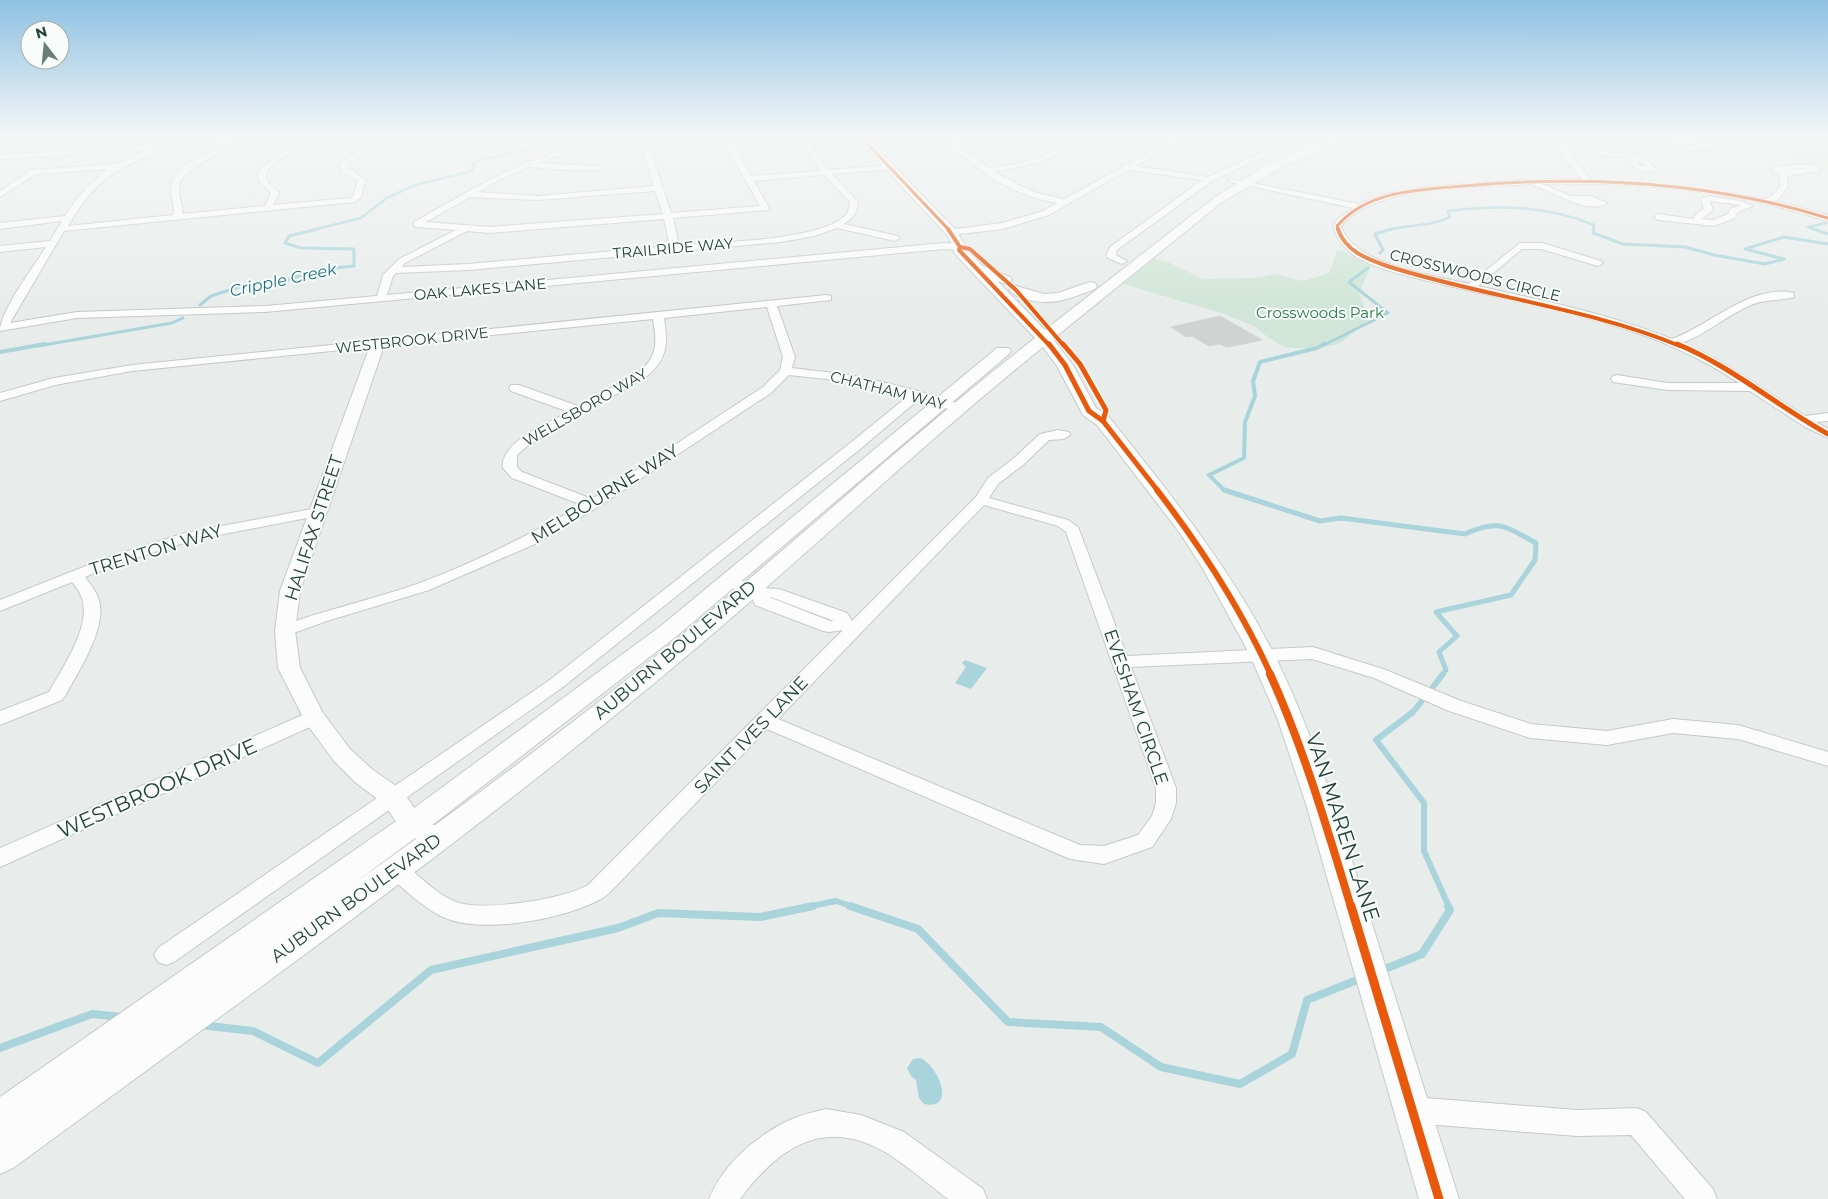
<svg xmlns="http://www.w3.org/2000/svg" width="1828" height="1199" viewBox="0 0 1828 1199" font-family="Montserrat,sans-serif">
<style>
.green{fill:#d1e6d8}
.water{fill:#a9d4db}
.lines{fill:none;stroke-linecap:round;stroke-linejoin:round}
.stream-far5{stroke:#a9d4db;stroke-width:2.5}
.stream-far4{stroke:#a9d4db;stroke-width:3}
.stream-far3{stroke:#a9d4db;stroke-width:4}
.stream-far2{stroke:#a9d4db;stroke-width:5}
.stream-far1{stroke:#a9d4db;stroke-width:6}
.stream{stroke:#a9d4db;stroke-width:8}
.building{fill:#cfd4d2;stroke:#d1d6d4}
.minor-casing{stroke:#c5cac8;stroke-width:2}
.tertiary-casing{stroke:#c5cac8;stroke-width:2}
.secondary-casing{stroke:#c3cbc8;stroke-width:2}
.minor{fill:#fcfcfc;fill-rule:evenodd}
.tertiary{fill:#fcfcfc;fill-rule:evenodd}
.secondary{fill:#fcfcfc;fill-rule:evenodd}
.cycleway-far5-casing{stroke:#f7fbf9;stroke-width:4.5}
.cycleway-far4-casing{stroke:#f7fbf9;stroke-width:5.5}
.cycleway-far3-casing{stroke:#f7fbf9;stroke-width:8}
.cycleway-far2-casing{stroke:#f7fbf9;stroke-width:9}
.cycleway-far1-casing{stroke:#f7fbf9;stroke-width:11}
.cycleway-casing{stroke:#f7fbf9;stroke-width:12}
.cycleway-far5{stroke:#e8590c;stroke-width:3}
.cycleway-far4{stroke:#e8590c;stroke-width:4}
.cycleway-far3{stroke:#e8590c;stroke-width:5}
.cycleway-far2{stroke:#e8590c;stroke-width:6}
.cycleway-far1{stroke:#e8590c;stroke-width:8}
.cycleway{stroke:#e8590c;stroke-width:9}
.labels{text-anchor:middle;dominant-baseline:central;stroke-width:4;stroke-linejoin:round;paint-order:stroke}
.far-street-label{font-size:15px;fill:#24423a;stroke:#f7fbf9}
.far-park-label{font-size:15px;fill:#2d7a4b;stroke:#f7fbf9}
.far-water-label{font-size:16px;font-style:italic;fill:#1c6f80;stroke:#f7fbf9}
.street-label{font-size:18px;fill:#24423a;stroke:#f7fbf9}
.near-street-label{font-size:21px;fill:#24423a;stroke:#f7fbf9}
</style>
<rect width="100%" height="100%" fill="#e8edeb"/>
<g class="green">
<path d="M1723,138h105v31z"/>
<path d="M1337,251h5l29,15 -12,27 10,27 -30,24 -26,5 -29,-2 -15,-9 -15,-12 -33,-13 -98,-29 30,-26 15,4 35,17 53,-1 18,-4 30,7 25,-8z"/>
</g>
<g class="water">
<path d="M965,660l22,8 -16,21 -16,-6 11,-16 -4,-4z"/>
<path d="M920,1058c19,8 37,53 4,46l-5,-6 -3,-18 -5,-4 -4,-8 6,-9z"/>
</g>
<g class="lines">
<g class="stream-far5">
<path d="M313,230l48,-12 26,-20 28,-13 57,-14 1,-8 10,-4 88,-18 4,-3"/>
<path d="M1388,230c20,-6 43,-3 62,-13l-2,-6c49,-6 100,-6 146,14l-1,5"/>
<path d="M1817,230l-9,-3 18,-4"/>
</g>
<g class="stream-far4">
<path d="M1594,229l-1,4 30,11 62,3 29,8 51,9 19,-5 -39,-10 39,-12 44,7"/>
<path d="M1813,229l15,5"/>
<path d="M1380,253l3,-3 -8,-16 17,-5"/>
<path d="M200,305l11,-9 40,-13 37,-3 28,-10 38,-4v-17l-53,-1 -16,-5 4,-7 29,-7"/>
<path d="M38,346l134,-23 11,-5"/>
<path d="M1322,346l66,-33 -39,-31 19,-14"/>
</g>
<g class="stream-far3">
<path d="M0,352l45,-8"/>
<path d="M1228,491l-4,-1 -15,-15 35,-17 1,-36 10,-26 -2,-15 7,-19 57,-14 7,-4"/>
</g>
<path class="stream-far2" d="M1224,490l96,31 21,-3 124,16c34,-16 41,-7 71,9l-1,17 -24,35 -75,17 21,24 -18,16 7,18 -4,5"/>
<g class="stream-far1">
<path d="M1433,687l10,-13"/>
<path d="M1421,702l-8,10 -37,28 48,63v48l25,56"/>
<path d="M807,907l29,-6 18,6"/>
</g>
<g class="stream">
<path d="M850,906l68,23 90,93 93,5 60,40 79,17 52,-30 15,-54 55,-22"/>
<path d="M1380,971l42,-17 28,-44 -2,-4"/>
<path d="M200,1025l53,6 65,32 113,-93 187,-42 40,-15 102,4 53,-11"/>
<path d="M0,1048l92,-34 30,3"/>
</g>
</g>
<path class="building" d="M1220,316l42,24 -34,7 -9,-3 -10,2 -17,-10 -6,1 -15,-10z"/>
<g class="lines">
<defs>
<g id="minor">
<path d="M26,138h8l-11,9h-6v-4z"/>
<path d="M268,138h35l-4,2 -66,4 1,4c-16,8 -53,19 -55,40 -1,9 5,16 3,26l83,-8 6,-13 -12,-12 -1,-8c7,-11 43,-35 55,-35 -13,15 -37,18 -47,35l1,8 12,12 -6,12 77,-7 3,-2 5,-15 -17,-10 -1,-6c10,-13 27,-14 37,-27h7c-10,14 -26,15 -36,27v3l18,12 -5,17 -6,5 -291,29 -54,92 67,-11 188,-6 112,-10 6,-21 16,-16 57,-29 -39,-3 -3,-1v-4c55,-31 104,-62 166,-77 14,-3 27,-7 42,-7l-62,17 -22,8 58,3h3v4h-33l-37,-3 -30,13 -21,12 60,4 116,-10 -13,-42 -8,-6h8l7,5 23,70 89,-7 -38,-68h7l22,38 69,-5 -21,-33h7l21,32 67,-5v4h-3l-59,5 26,28c-1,11 -5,16 -14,22l54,12 2,2 -5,3 -58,-13 -23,8 -33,6 -313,28 -72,3 -3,3 -6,19 557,-52 16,1 5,3 -5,3 -16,-1 -679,63 -188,6 -77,13c0,-20 34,-65 46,-84l-46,5v-6l50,-5 12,-20 -62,8v-6l65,-7c12,-19 25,-34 43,-47l-72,5 -36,23v-6l31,-21 85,-6 31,-14 -147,9v-4zM228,145c-18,9 -55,18 -57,43 -1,10 5,17 2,27l-105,11c26,-44 42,-54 88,-74v-3zM824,175l26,27c-1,6 -1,10 -5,14 -27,25 -128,26 -166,29l-6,-27 95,-8 1,-2 -15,-27zM655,191l8,23 -174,13 -63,-5 44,-25 68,3zM664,219l6,27 -202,18 -66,3 3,-4 62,-32 22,2z"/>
<path d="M942,138h7l4,3 41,-3 -3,2 -34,4 31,24c20,-2 39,-5 58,-13 15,-6 29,-17 44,-17l-49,24 -47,10 39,20 31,7 57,-31v-3h5l38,-21 -21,-6 26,3 5,-3h9l-48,28 73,11 72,-33 -20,-6h13l42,10 -4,2 -23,-5 -76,36 -95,69 -1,5 11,6 -5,3 -14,-6 -2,-2 4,-9 92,-67 -74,-10 -79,45 -46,14 -52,6 -3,-1v-4l54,-7 41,-12 14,-8c-35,-6 -65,-22 -92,-45 -8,-6 -17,-13 -23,-20z"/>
<path d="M1554,138h6l5,8 72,10 10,4 9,9c-11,7 -25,-1 -29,-11l-59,-7 23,29 89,6 85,13 8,-4 7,-9 -1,-11 -7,-4v-4l30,-3 18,3v4l-33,5 1,10 -9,13 -5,2 54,14v6c-23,-6 -46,-14 -70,-19 -70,-15 -144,-20 -216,-18l29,12h20l16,7c-18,14 -59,-15 -78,-19 -3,0 -8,1 -12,1 -48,2 -143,1 -176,41 14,40 91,49 128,58l51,-41h22l59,18 2,2 -5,3 -57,-17h-19l-44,37c66,15 132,28 194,53 37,-13 80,-56 122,-46v4c-15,4 -29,2 -43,8 -24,10 -44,29 -69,38 45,18 82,48 123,73l23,-3v8l-12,1 12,7v9l-23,-11 -55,-36 -82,-1 -55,-8 -2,-3 2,-3 4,-1 51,8h71c-39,-26 -82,-45 -127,-58 -55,-17 -112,-27 -167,-40 -29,-7 -61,-13 -87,-27 -13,-8 -21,-18 -25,-32l6,-8 14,-10 -126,-27 4,-2 128,25 27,-10 40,-7 91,-7 65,-1 -17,-20zM1635,160l11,6h-6zM1802,168l2,1 -21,1z"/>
<path d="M1674,138h11l21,6 29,-2 4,2 -4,2 -45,5 -23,-6v-4l10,-1zM1687,143l10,3 -7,1 -9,-3z"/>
<path d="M1708,196l33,5 12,5 -15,6 -3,6 -21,8 -56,-6 -4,-3 4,-3 35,5 5,-7 6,-3 -3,-10zM1710,201l29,4 2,1 -10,2 -3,6 -15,6 -11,-1 11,-9z"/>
<path d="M827,295l4,1v4l-54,6 18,51 -3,11c21,3 42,4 62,8 17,3 103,23 111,32l-2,3 -4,1 -41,-12 -59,50 -296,237 -389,275 -8,3 -8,-3 -4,-7 4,-7 393,-269 298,-235 58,-47 -54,-15 -64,-7 -18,18 -173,114 -63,37 -106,46 -102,31 -42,15 -6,-1 -2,-4 2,-4c45,-17 92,-27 138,-43 58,-21 112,-49 165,-79l-70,-27 -9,-10c-4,-26 47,-46 66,-56l-58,-21 -2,-3 2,-3h8l59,21 60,-33c20,-17 19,-30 15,-54l-521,52 -77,14 -55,16v-8l54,-15 78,-13zM767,307l16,50 -3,13 -17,17 -171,112 -70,-27 -5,-5v-12l10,-9 119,-69c22,-19 22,-32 18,-59z"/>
<path d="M1058,430l11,2 1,3 -6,4 -15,1 -25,24 -26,20 -9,14 79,22 10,7 49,129 186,-9 73,23 75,31 70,23 76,7 66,-12 65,6 90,27v14l-90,-27 -65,-6 -66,12 -77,-7 -81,-27 -75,-33 -62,-19 -181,8 45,121v15l-5,16 -19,28 -48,17 -34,-5 -303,-130 -150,156c-6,6 -11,12 -18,15 -36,19 -117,35 -156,17 -20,-9 -37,-27 -55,-41l-3,-6 3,-6 8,-3 8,3c16,12 33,31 52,38 26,10 109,-3 132,-17l255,-255 -14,2 -6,-1 -68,-26 -3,-9 -30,-12 -2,-3 2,-3h12l28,10 17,1 68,24 5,8 124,-124 12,-19 26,-20 26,-24zM984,505l74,21 8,6 90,256v15l-4,13 -14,19 -34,11 -24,-1 -302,-126zM769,597h2l63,24h-4z"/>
<path d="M317,508l5,1 2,3 -2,3 -129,25 -77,24 -31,13c6,8 14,18 15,28 4,28 -22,67 -35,91l-3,4 -62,25v-14l49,-19c13,-23 40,-63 34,-89 -1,-8 -6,-15 -11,-21l-72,29v-11l106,-42 79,-25z"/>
<path d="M314,710l7,2 2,5 -2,5 -321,145v-19z"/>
<path d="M1413,1097l164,13 60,-2 9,4 67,77 4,10h-32l-54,-64 -54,1 -164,-13 -9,-4 -4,-9 4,-9z"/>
<path d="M826,1109l35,6 43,17 79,57 4,10c-9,0 -30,0 -38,0 -5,-2 -11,-8 -15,-11 -16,-12 -32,-26 -49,-36 -62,-36 -107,-4 -145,47h-31c14,-35 49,-65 83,-80 11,-5 23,-7 34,-10z"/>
</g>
<g id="tertiary">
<path d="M975,263l35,14 2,3 -6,4 -13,-4 -22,-10 -2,-3z"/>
<path d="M378,339l7,4 -85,248 -5,40 5,37 23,45 27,36 23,21 29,20 19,28 25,14 4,7 -4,7 -9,3 -34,-17 -19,-28 -29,-22 -21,-21 -28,-38 -28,-55 -3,-37 5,-40 91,-248z"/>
</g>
<g id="secondary">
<path d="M857,138h10l88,91 11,18v2l79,81 169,-132c32,-21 94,-61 133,-60l-65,29 -60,35 -169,137 20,26 23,43 13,9c62,78 121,150 166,239 39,79 64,164 91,249 31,98 62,196 93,294h-40l-113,-395 -28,-84 -28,-65 -47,-86 -23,-36 -83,-108 -14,-10 -26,-49 -14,-19c-122,98 -235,207 -355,308 -216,182 -447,346 -675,513l-13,6v-77l402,-280 260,-192 335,-277h12l2,3 -2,3 -331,281 -256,198 -72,53c109,-77 217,-157 321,-242 123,-100 239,-208 364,-306l-81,-85v-6l-8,-13z"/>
<path d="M1090,282l5,1 2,3 -2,3c-23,9 -45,18 -69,10 -6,-2 -13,-4 -17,-9l7,-4 28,8 14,-1z"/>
</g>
</defs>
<use href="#minor" class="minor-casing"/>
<use href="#tertiary" class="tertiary-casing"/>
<use href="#secondary" class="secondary-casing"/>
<use href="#minor" class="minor"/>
<use href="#tertiary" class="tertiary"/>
<use href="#secondary" class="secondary"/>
<defs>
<g id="cycleway-far5">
<path d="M862,138l87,92"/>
<path d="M1338,230l-1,-4 2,-2c30,-34 82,-34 124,-38 122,-11 248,-4 365,32"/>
</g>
<g id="cycleway-far4">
<path d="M948,229l12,18 -1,3 91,96"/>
<path d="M1338,229c7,22 29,30 49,37 97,31 198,41 293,80"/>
<path d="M960,247l10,2 46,41 48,56"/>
</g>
<g id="cycleway-far3">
<path d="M1049,344l16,21 24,46 14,10 55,70"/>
<path d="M1063,344l17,20 26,46 -3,11"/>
<path d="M1677,344c54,22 100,62 151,90"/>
</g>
<path id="cycleway-far2" d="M1157,490c44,57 84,119 114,185"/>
<path id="cycleway-far1" d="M1270,674c34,75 57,154 81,233"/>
<path id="cycleway" d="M1351,906l88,293"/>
</defs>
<use href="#cycleway-far5" class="cycleway-far5-casing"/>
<use href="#cycleway-far4" class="cycleway-far4-casing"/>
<use href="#cycleway-far3" class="cycleway-far3-casing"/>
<use href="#cycleway-far2" class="cycleway-far2-casing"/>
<use href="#cycleway-far1" class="cycleway-far1-casing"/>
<use href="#cycleway" class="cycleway-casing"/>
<use href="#cycleway-far5" class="cycleway-far5"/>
<use href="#cycleway-far4" class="cycleway-far4"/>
<use href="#cycleway-far3" class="cycleway-far3"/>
<use href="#cycleway-far2" class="cycleway-far2"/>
<use href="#cycleway-far1" class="cycleway-far1"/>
<use href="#cycleway" class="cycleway"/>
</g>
<linearGradient id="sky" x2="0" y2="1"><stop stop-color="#8fc1e3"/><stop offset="0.45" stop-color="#f5f7f6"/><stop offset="1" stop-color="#f5f7f6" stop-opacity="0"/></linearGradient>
<rect width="1828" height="306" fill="url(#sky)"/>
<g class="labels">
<g class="far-street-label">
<text transform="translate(673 248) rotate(-5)">TRAILRIDE WAY</text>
<text transform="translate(1475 275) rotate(14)">CROSSWOODS CIRCLE</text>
<text transform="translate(480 289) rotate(-5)">OAK LAKES LANE</text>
<text transform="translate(412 340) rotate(-6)">WESTBROOK DRIVE</text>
<text transform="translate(888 390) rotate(14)">CHATHAM WAY</text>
<text transform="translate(585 407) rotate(-30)">WELLSBORO WAY</text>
</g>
<g class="far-park-label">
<text x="1320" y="312">Crosswoods Park</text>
</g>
<g class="far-water-label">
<text transform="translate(283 280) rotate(-12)">Cripple Creek</text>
</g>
<g class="street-label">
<text transform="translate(605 494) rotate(-32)">MELBOURNE WAY</text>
<text transform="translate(314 528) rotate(-72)">HALIFAX STREET</text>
<text transform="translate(156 550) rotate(-17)">TRENTON WAY</text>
<text transform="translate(675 650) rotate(-40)">AUBURN BOULEVARD</text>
<text transform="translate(1136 707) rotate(71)">EVESHAM CIRCLE</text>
<text transform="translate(751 735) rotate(-46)">SAINT IVES LANE</text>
<text transform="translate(356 898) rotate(-36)">AUBURN BOULEVARD</text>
</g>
<g class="near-street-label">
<text transform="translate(157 788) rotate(-24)">WESTBROOK DRIVE</text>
<text transform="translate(1343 827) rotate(72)">VAN MAREN LANE</text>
</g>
</g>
<g transform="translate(45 45) rotate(344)"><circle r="24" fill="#f7fbf9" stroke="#a3b1ad"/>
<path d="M0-4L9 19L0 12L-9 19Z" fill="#697e78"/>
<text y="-8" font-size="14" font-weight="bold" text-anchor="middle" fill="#24423a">N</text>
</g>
</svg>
